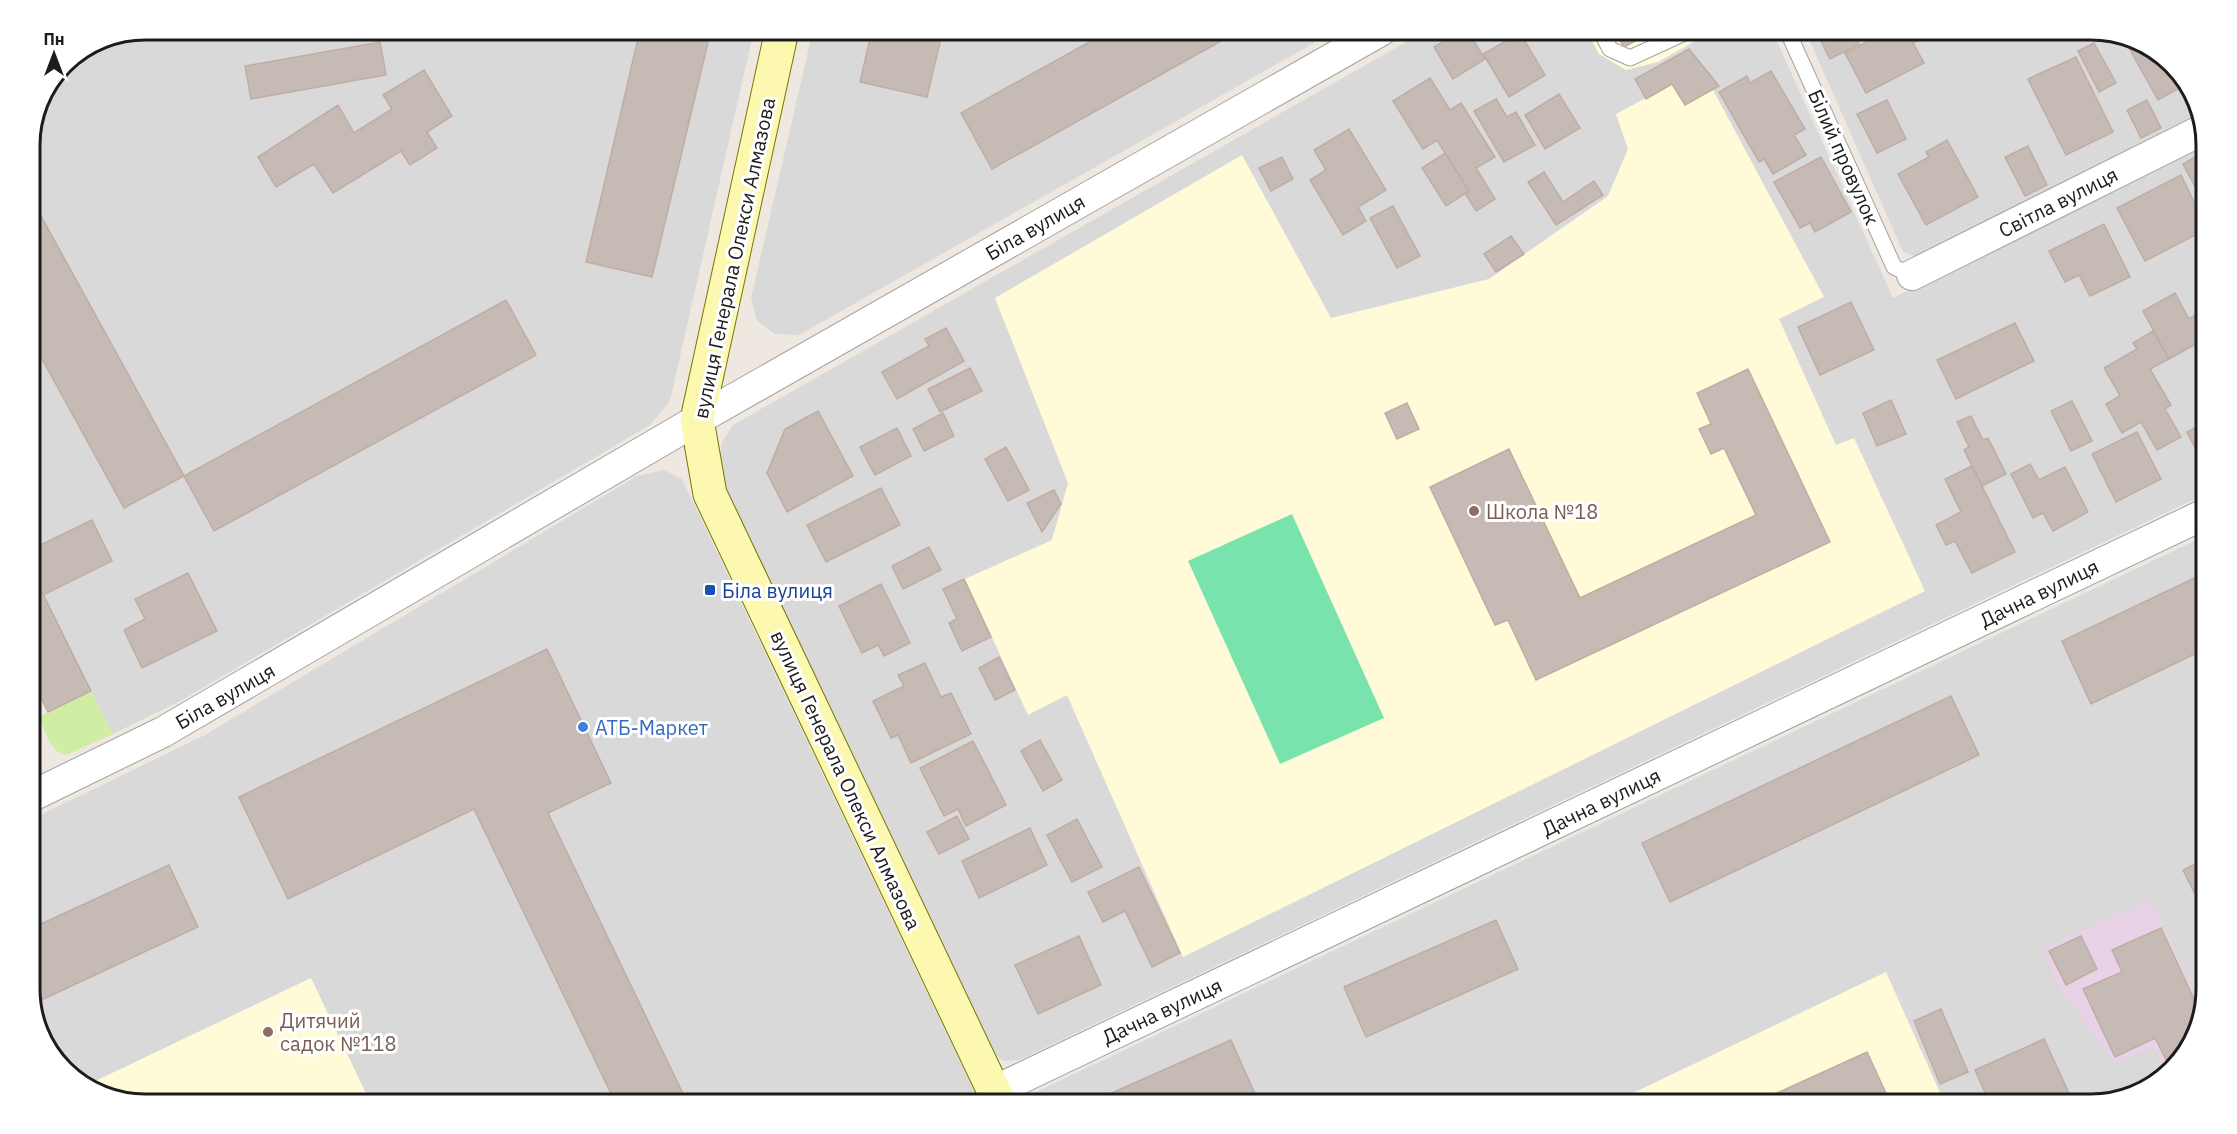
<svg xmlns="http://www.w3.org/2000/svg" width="2237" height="1134" viewBox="0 0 2237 1134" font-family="'IBM Plex Sans',sans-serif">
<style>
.residential{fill:#dad9d9}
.industrial{fill:#e8d2e6}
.education{fill:#fffbd9}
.grass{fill:#cfeda3}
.pitch{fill:#79e3ae}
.building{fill:#c6bab4;stroke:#c1aca3;stroke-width:1.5}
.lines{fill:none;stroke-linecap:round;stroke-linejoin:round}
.service-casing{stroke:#a3a3a3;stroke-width:17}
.minor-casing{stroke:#a3a3a3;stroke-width:32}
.secondary-casing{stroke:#767600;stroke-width:35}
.service{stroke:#fff;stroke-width:15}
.minor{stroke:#fff;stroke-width:30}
.secondary{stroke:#fdf8b0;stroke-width:33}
.education-dot{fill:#8d6e63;stroke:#fff;stroke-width:2}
.transit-dot{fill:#1a4fb4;stroke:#fff;stroke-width:2}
.shop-dot{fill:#3f7fe0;stroke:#fff;stroke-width:2}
.labels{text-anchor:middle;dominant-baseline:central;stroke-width:6;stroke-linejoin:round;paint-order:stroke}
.street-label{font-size:20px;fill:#1c1c1c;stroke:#fff}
.education-label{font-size:20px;fill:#785e54;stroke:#fff;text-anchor:start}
.transit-label{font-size:20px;fill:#164399;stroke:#fff;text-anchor:start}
.shop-label{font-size:20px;fill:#366cbe;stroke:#fff;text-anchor:start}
.rim{fill:none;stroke:#1c1c1c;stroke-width:3}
</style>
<rect width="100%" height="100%" fill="#eee8e1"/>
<g class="residential">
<path d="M146,30h608l-84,371 -20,24 -468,275 -69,34 -83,-166v-429l34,-75 38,-25z"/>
<path d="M813,30h524l-538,305 -24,-1 -18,-13 -6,-23z"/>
<path d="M1427,30h159l13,24 59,8 56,-32h49l11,5 119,263 314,-156v351l-1188,567 -16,1 -11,-10 -270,-561 -3,-26 3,-22 11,-17z"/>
<path d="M1805,30h286l51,12 46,40 12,35 -281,141 -16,-6z"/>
<path d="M664,470l18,9 298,625h-834l-51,-12 -45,-39 -20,-57v-176l175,-85 432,-259z"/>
<path d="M2207,535v453l-12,51 -40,46 -63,19h-1068l8,-10z"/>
</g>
<path class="industrial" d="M2150,899l52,111 -7,29 -29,33 -13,-26 -38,18 -55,-75 -18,-40z"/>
<g class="education">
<path d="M1586,30h128l-56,32 -32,8 -27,-16z"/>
<path d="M1672,84l13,21 28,-15 111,207 -45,22 57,126 18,-7 71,153 -742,366 -116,-262 -39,20 -63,-136 87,-39 16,-57 -73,-185 247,-143 89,163 158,-39 119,-83 20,-47 -12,-35z"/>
<path d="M1886,972l59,132h-335z"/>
<path d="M311,978l60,126h-225l-51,-12 -8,-7z"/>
</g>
<path class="grass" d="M91,691l22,43 -47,21c-16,-2 -21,-26 -27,-38z"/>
<path class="pitch" d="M1292,514l92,204 -104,46 -92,-203z"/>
<g class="building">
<path d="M640,30h71l-59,247 -66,-15z"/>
<path d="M872,30h71l-16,67 -67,-15z"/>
<path d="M1111,30h107l5,10 -231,129 -31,-56z"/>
<path d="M1463,30h4l18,29 -32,20 -19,-32z"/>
<path d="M1614,30h42l-32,17z"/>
<path d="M1843,30h10l6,14 -29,15 -9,-18z"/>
<path d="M1890,30h42l2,3 -21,10 11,20 -58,30 -21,-40z"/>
<path d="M1520,33l25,42 -36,22 -26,-43z"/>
<path d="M2123,37l19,5 46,41 -30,17z"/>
<path d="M380,42l6,33 -135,24 -6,-33z"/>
<path d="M2094,43l22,40 -17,9 -21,-41z"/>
<path d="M1689,49l30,37 -34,19 -13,-21 -26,15 -11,-20z"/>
<path d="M2076,57l37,75 -47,23 -38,-76z"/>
<path d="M424,70l28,46 -25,16 10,16 -27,17 -9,-14 -68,42 -19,-29 -38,23 -18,-30 80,-52 16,28 38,-24 -9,-14z"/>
<path d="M1771,71l34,58 -11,6 12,20 -33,19 -9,-15 -5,3 -40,-70 28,-16 3,7z"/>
<path d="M1430,78l20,32 11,-7 34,54 -19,11 19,31 -19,12 -11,-18 4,-2 -32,-51 -14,9 -30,-48z"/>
<path d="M1559,94l21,34 -35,21 -20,-34z"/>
<path d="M1496,99l11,18 9,-5 19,33 -31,17 -30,-51z"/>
<path d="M1887,100l19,39 -29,14 -20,-39z"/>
<path d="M2147,100l14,28 -20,10 -14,-28z"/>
<path d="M1349,129l37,61 -28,17 8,14 -23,14 -33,-55 16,-10 -12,-20z"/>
<path d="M1947,140l31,57 -52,28 -28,-51 31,-17 -3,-5z"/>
<path d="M2028,146l19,39 -22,11 -20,-39z"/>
<path d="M1445,153l24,38 -23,15 -24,-38z"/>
<path d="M2202,153l5,10 -1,44 -23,-43z"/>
<path d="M1282,157l11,22 -22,12 -12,-23z"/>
<path d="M1821,157l30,55 -36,20 -5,-9 -10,5 -26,-46z"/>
<path d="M1544,172l19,30 31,-21 9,14 -47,30 -28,-43z"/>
<path d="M2181,175l26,54 -62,32 -28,-53z"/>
<path d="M30,196l154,280 -60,32 -94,-171z"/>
<path d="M1393,206l27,50 -23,12 -27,-50z"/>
<path d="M2104,224l26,53 -40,19 -11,-21 -14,7 -16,-31z"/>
<path d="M1511,236l13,18 -28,18 -12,-18z"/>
<path d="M2175,293l14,26 6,-4 12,23 -38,21 -26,-48z"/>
<path d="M506,300l30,55 -322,176 -30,-55z"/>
<path d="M1851,302l23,48 -54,25 -22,-48z"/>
<path d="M2015,323l19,38 -78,38 -19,-39z"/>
<path d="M946,328l18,33 -67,38 -15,-27 47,-26 -4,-7z"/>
<path d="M2153,331l16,28 -19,10 21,36 -6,4 16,28 -24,13 -16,-28 -19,11 -16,-29 14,-8 -16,-28 33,-19 -4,-6z"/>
<path d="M970,368l12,23 -42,21 -12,-23z"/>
<path d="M1748,369l82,173 -294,138 -28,-60 -13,5 -65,-138 79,-38 71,149 176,-83 -32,-67 -13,6 -12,-25 12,-5 -14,-31z"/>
<path d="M1891,400l15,34 -29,12 -14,-33z"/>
<path d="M2072,401l20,40 -21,10 -20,-40z"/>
<path d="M1407,403l12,26 -22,10 -12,-26z"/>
<path d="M818,411l35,65 -66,36 -20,-39 18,-44z"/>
<path d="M943,413l11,23 -30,15 -11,-22z"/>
<path d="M1971,416l12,24 5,-2 18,36 -24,12 -18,-36 5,-3 -12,-25z"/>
<path d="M2206,422l1,34 -6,3 -14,-27z"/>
<path d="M897,428l14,28 -36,19 -15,-28z"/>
<path d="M2137,432l24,47 -45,23 -24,-48z"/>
<path d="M1006,447l23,43 -21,11 -23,-42z"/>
<path d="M2030,464l9,16 26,-13 23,45 -35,19 -10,-18 -10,5 -22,-44z"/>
<path d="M1972,466l43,86 -43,21 -17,-32 -9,4 -10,-20 25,-13 -16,-33z"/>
<path d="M881,488l19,37 -74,37 -19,-37z"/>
<path d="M1054,490l7,14 -19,28 -15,-29z"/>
<path d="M92,520l20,41 -69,34 -13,-27v-18z"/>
<path d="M929,547l12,23 -38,19 -11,-23z"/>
<path d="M30,568l61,123 -43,21 -18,-36z"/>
<path d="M2207,572v76l-116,56 -29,-63z"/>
<path d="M188,573l29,58 -75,37 -18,-38 21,-11 -10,-20z"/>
<path d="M964,579l27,58 -29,14 -13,-28 8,-4 -14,-30z"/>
<path d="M881,584l29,59 -26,13 -6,-11 -16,8 -23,-47z"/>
<path d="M547,649l64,134 -63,30 140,291h-72l-142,-295 -186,90 -49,-102z"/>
<path d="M999,657l16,33 -20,10 -16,-32z"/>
<path d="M925,663l16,34 10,-4 20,41 -60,29 -13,-28 -7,3 -18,-37 31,-15 -6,-11z"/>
<path d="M1951,696l28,59 -309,147 -28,-59z"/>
<path d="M1040,740l22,40 -19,11 -22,-40z"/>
<path d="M973,741l33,64 -40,21 -8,-17 -14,7 -24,-48z"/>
<path d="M957,816l12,23 -30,15 -12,-22z"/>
<path d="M1077,819l25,48 -30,15 -25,-47z"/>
<path d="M1030,828l17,37 -68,33 -17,-37z"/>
<path d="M2207,858v27l-13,7 -11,-22z"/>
<path d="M169,865l29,62 -165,77 -3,-8v-67z"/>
<path d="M1139,867l41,86 -28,14 -27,-56 -22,11 -15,-30z"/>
<path d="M1496,920l22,49 -152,68 -22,-50z"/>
<path d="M2161,928l40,86 -6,25 -25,29 -15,-30 -40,19 -32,-68 39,-17 -10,-22z"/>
<path d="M1079,936l22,49 -63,29 -23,-49z"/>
<path d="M2081,936l16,33 -31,16 -17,-34z"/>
<path d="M1941,1009l27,63 -28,12 -26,-63z"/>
<path d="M2044,1039l30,65h-84l-15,-34z"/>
<path d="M1231,1040l25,56 -18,8h-151z"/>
<path d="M1867,1052l24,52h-138z"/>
</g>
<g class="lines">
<defs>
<g id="service">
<path d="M1600,30l10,19 20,9 61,-28"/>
<path d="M1787,30l107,237 18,8"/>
</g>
<g id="minor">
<path d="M1912,275l292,-146"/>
<path d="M30,797l133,-65 534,-312 685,-390"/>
<path d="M994,1091l1213,-578"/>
</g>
<path id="secondary" d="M782,30l-85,390 13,74 290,610"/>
</defs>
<use href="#service" class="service-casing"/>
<use href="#minor" class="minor-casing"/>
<use href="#secondary" class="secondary-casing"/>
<use href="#service" class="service"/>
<use href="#minor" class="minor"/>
<use href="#secondary" class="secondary"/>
</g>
<g class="education-dot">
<circle cx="1474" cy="511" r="6"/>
<circle cx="268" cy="1032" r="6"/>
</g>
<rect class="transit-dot" x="704" y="584" width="12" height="12" rx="3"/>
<circle class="shop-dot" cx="583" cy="727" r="6"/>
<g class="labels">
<g class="street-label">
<text transform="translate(1844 157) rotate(66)">Білий провулок</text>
<text transform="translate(2058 202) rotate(-27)">Світла вулиця</text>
<text transform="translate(1035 227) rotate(-30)">Біла вулиця</text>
<text transform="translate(734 258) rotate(-78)">вулиця Генерала Олекси Алмазова</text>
<text transform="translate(2039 593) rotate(-26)">Дачна вулиця</text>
<text transform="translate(225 696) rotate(-30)">Біла вулиця</text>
<text transform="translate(846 780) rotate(65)">вулиця Генерала Олекси Алмазова</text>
<text transform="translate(1601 802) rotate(-26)">Дачна вулиця</text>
<text transform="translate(1162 1011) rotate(-25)">Дачна вулиця</text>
</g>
<g class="education-label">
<text x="1486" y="511">Школа №18</text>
<text x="280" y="1020">Дитячий<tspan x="280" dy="23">садок №118</tspan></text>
</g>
<g class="transit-label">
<text x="722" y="590">Біла вулиця</text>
</g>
<g class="shop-label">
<text x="595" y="727">АТБ-Маркет</text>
</g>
</g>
<path d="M0 0H2237V1134H0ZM145 40H2091A105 105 0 0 1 2196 145V989A105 105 0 0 1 2091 1094H145A105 105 0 0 1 40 989V145A105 105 0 0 1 145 40Z" fill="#fff" fill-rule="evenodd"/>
<path class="rim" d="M145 40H2091A105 105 0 0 1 2196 145V989A105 105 0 0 1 2091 1094H145A105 105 0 0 1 40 989V145A105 105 0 0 1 145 40Z"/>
<g transform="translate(54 54)" stroke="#ffffff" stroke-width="4.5" paint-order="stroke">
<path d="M0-4.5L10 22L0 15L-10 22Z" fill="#1c1c1c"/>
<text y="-9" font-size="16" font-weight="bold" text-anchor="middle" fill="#1c1c1c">Пн</text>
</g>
</svg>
